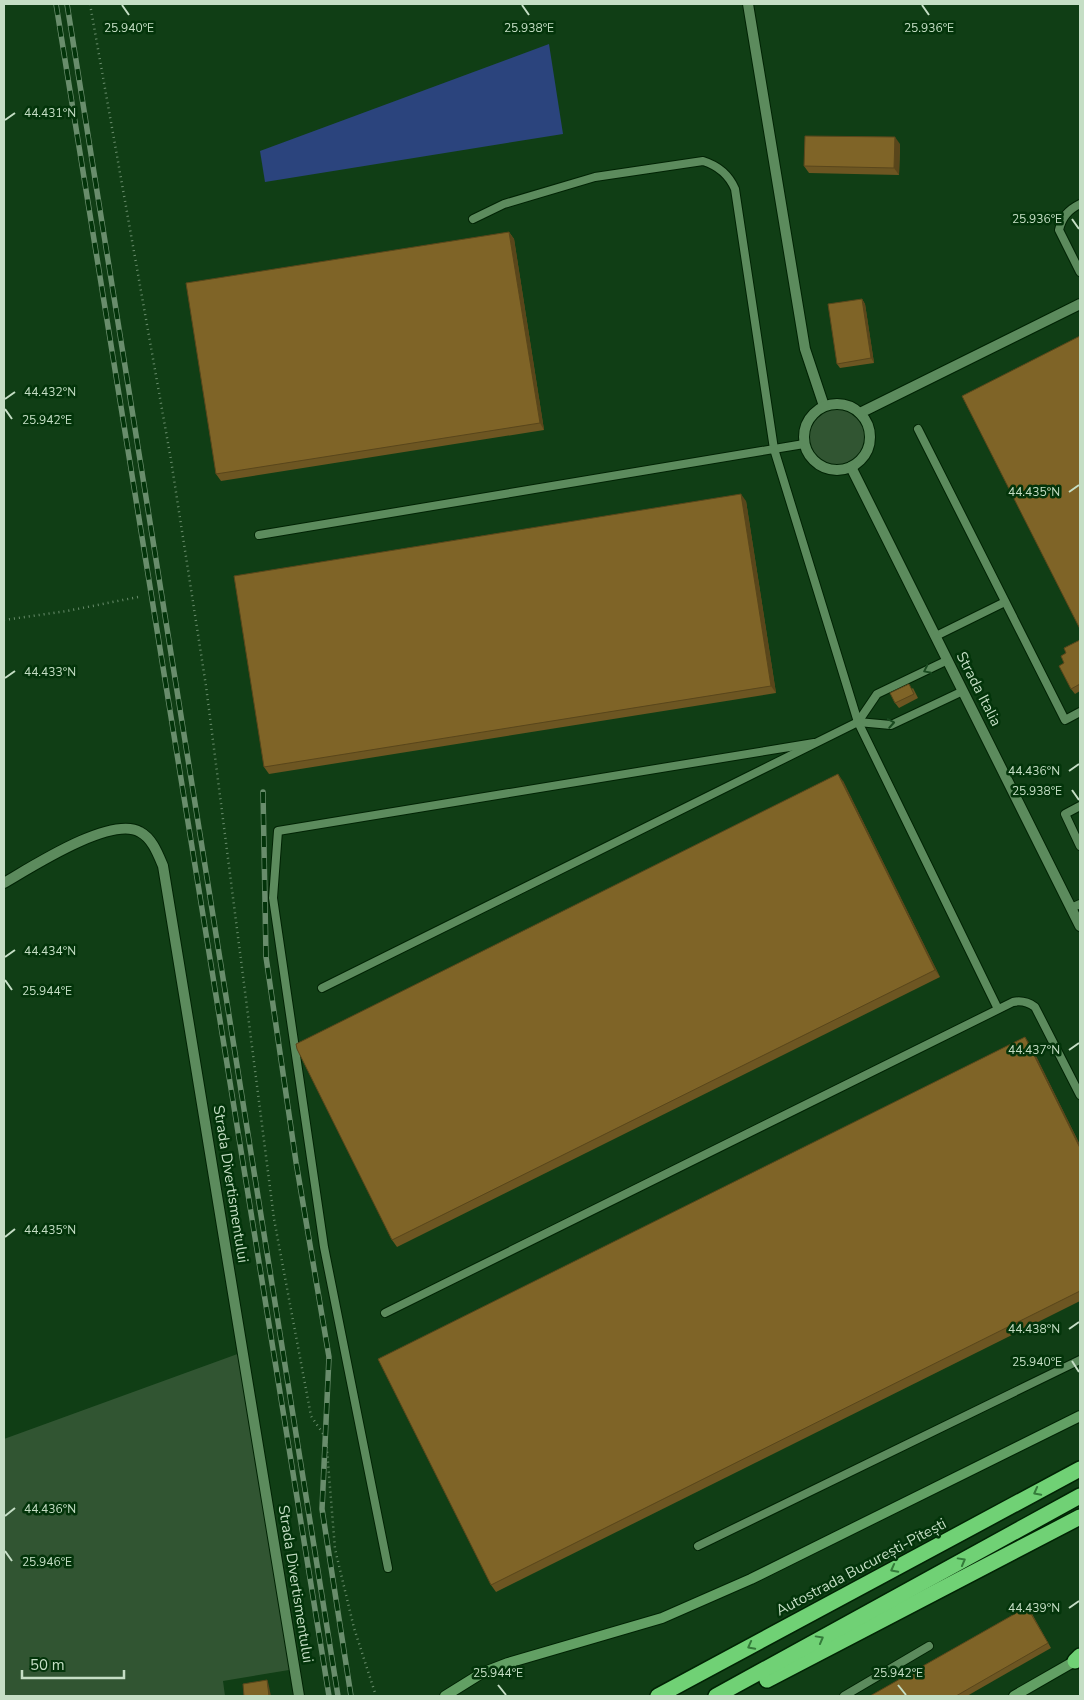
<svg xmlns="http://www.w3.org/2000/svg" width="1084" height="1700" viewBox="0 0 1084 1700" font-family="'Nunito Sans',sans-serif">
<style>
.green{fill:#315532}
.water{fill:#2b447d}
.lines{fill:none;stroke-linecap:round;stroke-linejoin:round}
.service-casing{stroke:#012304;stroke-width:10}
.minor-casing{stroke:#012304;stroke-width:12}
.secondary-casing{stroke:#012304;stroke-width:12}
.motorway-casing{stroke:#012304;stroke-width:18}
.path{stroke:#698d6c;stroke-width:2.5;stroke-dasharray:1 4;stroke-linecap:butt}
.service{stroke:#5c8b5d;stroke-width:8}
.minor{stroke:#5c8b5d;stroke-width:10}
.secondary{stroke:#62a064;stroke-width:10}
.motorway{stroke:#70d175;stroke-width:15}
.rail-casing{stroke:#698d6c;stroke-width:5.5}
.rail{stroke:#03340a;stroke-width:4;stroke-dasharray:11;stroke-linecap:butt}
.wall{fill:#6d5622}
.shaded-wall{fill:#59461b}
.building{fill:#7f6427;stroke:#59461b}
.oneway{stroke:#194a1f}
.oneway2{stroke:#347b3a}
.ticks{fill:none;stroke:#c5dec5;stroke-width:2}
.labels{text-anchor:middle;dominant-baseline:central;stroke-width:5;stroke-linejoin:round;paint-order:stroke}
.street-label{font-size:15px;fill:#c5dec5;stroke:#03340a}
.ticks-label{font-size:12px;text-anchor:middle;fill:#c5dec5;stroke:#03340a;stroke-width:5;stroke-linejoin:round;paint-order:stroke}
</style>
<rect width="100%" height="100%" fill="#103e15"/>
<g class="green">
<circle cx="837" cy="437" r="33"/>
<path d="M243,1352l52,317 -72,12 2,15h-221v-257z"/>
</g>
<path class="water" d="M549,44l14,90 -298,48 -5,-31z"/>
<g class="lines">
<defs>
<g id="service">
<path d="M1080,204c-12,6 -18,13 -21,26l21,42"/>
<path d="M473,219l31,-15 91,-27 108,-16c16,5 26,14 32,28l39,260 84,273 140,287"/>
<path d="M918,429l147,291 15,-8"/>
<path d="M259,535l545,-91"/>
<path d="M936,636l69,-34"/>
<path d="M858,722l19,-28 71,-34"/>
<path d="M1080,806l-15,8 15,32"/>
<path d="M1071,908l9,-4"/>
<path d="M322,988l536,-266 33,3 72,-34"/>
<path d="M385,1313l628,-311c9,-2 15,0 22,5l45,88"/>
<path d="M698,1546l382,-186"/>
<path d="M388,1568l-64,-321 -51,-349 5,-67 536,-88"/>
<path d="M844,1696l85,-50"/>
</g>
<g id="minor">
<path d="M748,4l57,345 19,57"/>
<circle cx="837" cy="437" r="33"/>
<path d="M860,413l220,-109"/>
<path d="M851,467l229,459"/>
<path d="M4,883c26,-15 107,-68 136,-51 12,6 18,22 23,34l136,830"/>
</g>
<g id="secondary">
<path d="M445,1696l37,-23 26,-10 154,-45 89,-39 329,-163"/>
<path d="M1014,1696l61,-35"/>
</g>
<g id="motorway">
<path d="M1075,1661l5,-5"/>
<path d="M767,1680l313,-163"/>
<path d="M658,1696l422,-227"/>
<path d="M716,1696l364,-200"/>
</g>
</defs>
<use href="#service" class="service-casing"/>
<use href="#minor" class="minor-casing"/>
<use href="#secondary" class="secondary-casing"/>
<use href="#motorway" class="motorway-casing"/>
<g class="path">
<path d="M90,4l81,456 35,226 68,533 37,197 15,22 9,111 19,79 22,68"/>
<path d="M4,620l63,-9 71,-14"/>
</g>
<use href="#service" class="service"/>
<use href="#minor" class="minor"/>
<use href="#secondary" class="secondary"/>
<use href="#motorway" class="motorway"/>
<defs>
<g id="rail">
<path d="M56,4l273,1692"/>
<path d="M67,4l271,1692"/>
<path d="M263,792l3,165 30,205 33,195 -7,152 29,187"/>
</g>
</defs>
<use href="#rail" class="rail-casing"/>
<use href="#rail" class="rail"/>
</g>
<g class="wall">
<path d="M900,144l-1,31 -90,-2 -5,-7z"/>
<path d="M509,232l5,7 30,191 -323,51 -5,-7z"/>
<path d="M862,299l3,5 9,59 -34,5 -3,-4z"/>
<path d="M746,501l30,192 -507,81 -5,-7z"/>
<path d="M1080,640v51l-5,3 -4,-5 -5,-36z"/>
<path d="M913,688l5,10 -19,10 -4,-5z"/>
<path d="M843,781l97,196 -543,270 -5,-7z"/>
<path d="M1030,1044l50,101v156l-584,291 -5,-7z"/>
<path d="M1031,1612l20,36 -84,48h-97z"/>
</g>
<g class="shaded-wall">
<path d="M895,137l5,7 -1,31 -5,-7z"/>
<path d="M509,232l5,7 30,191 -4,-7z"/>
<path d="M862,299l3,5 9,59 -3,-5z"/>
<path d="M741,494l5,7 30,192 -5,-7z"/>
<path d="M838,774l5,7 97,196 -5,-7z"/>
<path d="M1025,1037l5,7 50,101v3z"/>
<path d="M267,1680l1,2 3,14h-2z"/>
</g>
<g class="building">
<path d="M805,136l90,1 -1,31 -90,-2z"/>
<path d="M509,232l31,191 -324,51 -30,-191z"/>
<path d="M862,299l9,59 -34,6 -9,-60z"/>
<path d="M1080,336v293l-118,-233z"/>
<path d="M741,494l30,192 -507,81 -30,-191z"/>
<path d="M1080,640v44l-9,5 -12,-23 5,-3 -3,-7 5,-3 -2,-5z"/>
<path d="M909,684l5,10 -19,9 -5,-10z"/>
<path d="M838,774l97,196 -543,270 -95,-191 -1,-5z"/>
<path d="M1025,1037l55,111v143l-589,294 -113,-226z"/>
<path d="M1027,1607l21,36 -92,53h-86z"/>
<path d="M267,1680l2,16h-25l-1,-12z"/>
</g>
<defs><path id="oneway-chevron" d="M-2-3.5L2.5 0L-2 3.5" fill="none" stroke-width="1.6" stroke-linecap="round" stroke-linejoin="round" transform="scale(1.25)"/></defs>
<g class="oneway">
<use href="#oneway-chevron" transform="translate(927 670) rotate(154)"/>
<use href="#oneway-chevron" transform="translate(891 723) rotate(-10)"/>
</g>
<g class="oneway2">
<use href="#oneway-chevron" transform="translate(1037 1492) rotate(152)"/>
<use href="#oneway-chevron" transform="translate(962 1561) rotate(-29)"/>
<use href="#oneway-chevron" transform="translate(894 1569) rotate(152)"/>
<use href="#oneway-chevron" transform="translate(820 1639) rotate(-29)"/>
<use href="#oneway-chevron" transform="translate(751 1646) rotate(152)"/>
</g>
<path class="ticks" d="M122,5l7,10M522,5l7,10M922,5l7,10M5,120l10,-7M1072,219l7,10M5,399l10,-7M5,409l7,10M1069,492l10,-7M5,678l10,-7M1069,771l10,-7M1072,790l7,10M5,957l10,-7M5,980l7,10M1069,1050l10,-7M5,1237l10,-8M1069,1329l10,-7M1072,1361l7,11M5,1516l10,-8M5,1551l7,10M1069,1608l10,-7M498,1685l8,10M898,1685l8,10"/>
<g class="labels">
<g class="street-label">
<text transform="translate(979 689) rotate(63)">Strada Italia</text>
<text transform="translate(231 1184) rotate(81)">Strada Divertismentului</text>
<text transform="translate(861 1567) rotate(-28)">Autostrada București-Pitești</text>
<text transform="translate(296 1584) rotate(81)">Strada Divertismentului</text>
</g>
</g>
<g class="ticks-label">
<text x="129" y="32">25.940°E</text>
<text x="529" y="32">25.938°E</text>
<text x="929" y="32">25.936°E</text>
<text x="50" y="117">44.431°N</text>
<text x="1037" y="223">25.936°E</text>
<text x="50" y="396">44.432°N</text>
<text x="47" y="424">25.942°E</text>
<text x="1034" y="496">44.435°N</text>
<text x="50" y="676">44.433°N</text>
<text x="1034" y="775">44.436°N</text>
<text x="1037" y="795">25.938°E</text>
<text x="50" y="955">44.434°N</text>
<text x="47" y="995">25.944°E</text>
<text x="1034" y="1054">44.437°N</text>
<text x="50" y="1234">44.435°N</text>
<text x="1034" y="1333">44.438°N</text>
<text x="1037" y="1366">25.940°E</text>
<text x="50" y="1513">44.436°N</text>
<text x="47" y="1566">25.946°E</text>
<text x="1034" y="1612">44.439°N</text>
<text x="498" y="1677">25.944°E</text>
<text x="898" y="1677">25.942°E</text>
</g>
<rect width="1084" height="1700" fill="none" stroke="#c5dec5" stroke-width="10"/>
<path d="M22 1670v8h102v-8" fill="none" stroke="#c5dec5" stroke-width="2.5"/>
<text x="30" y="1670" font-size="15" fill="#c5dec5" stroke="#03340a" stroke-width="4" paint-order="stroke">50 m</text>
</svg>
